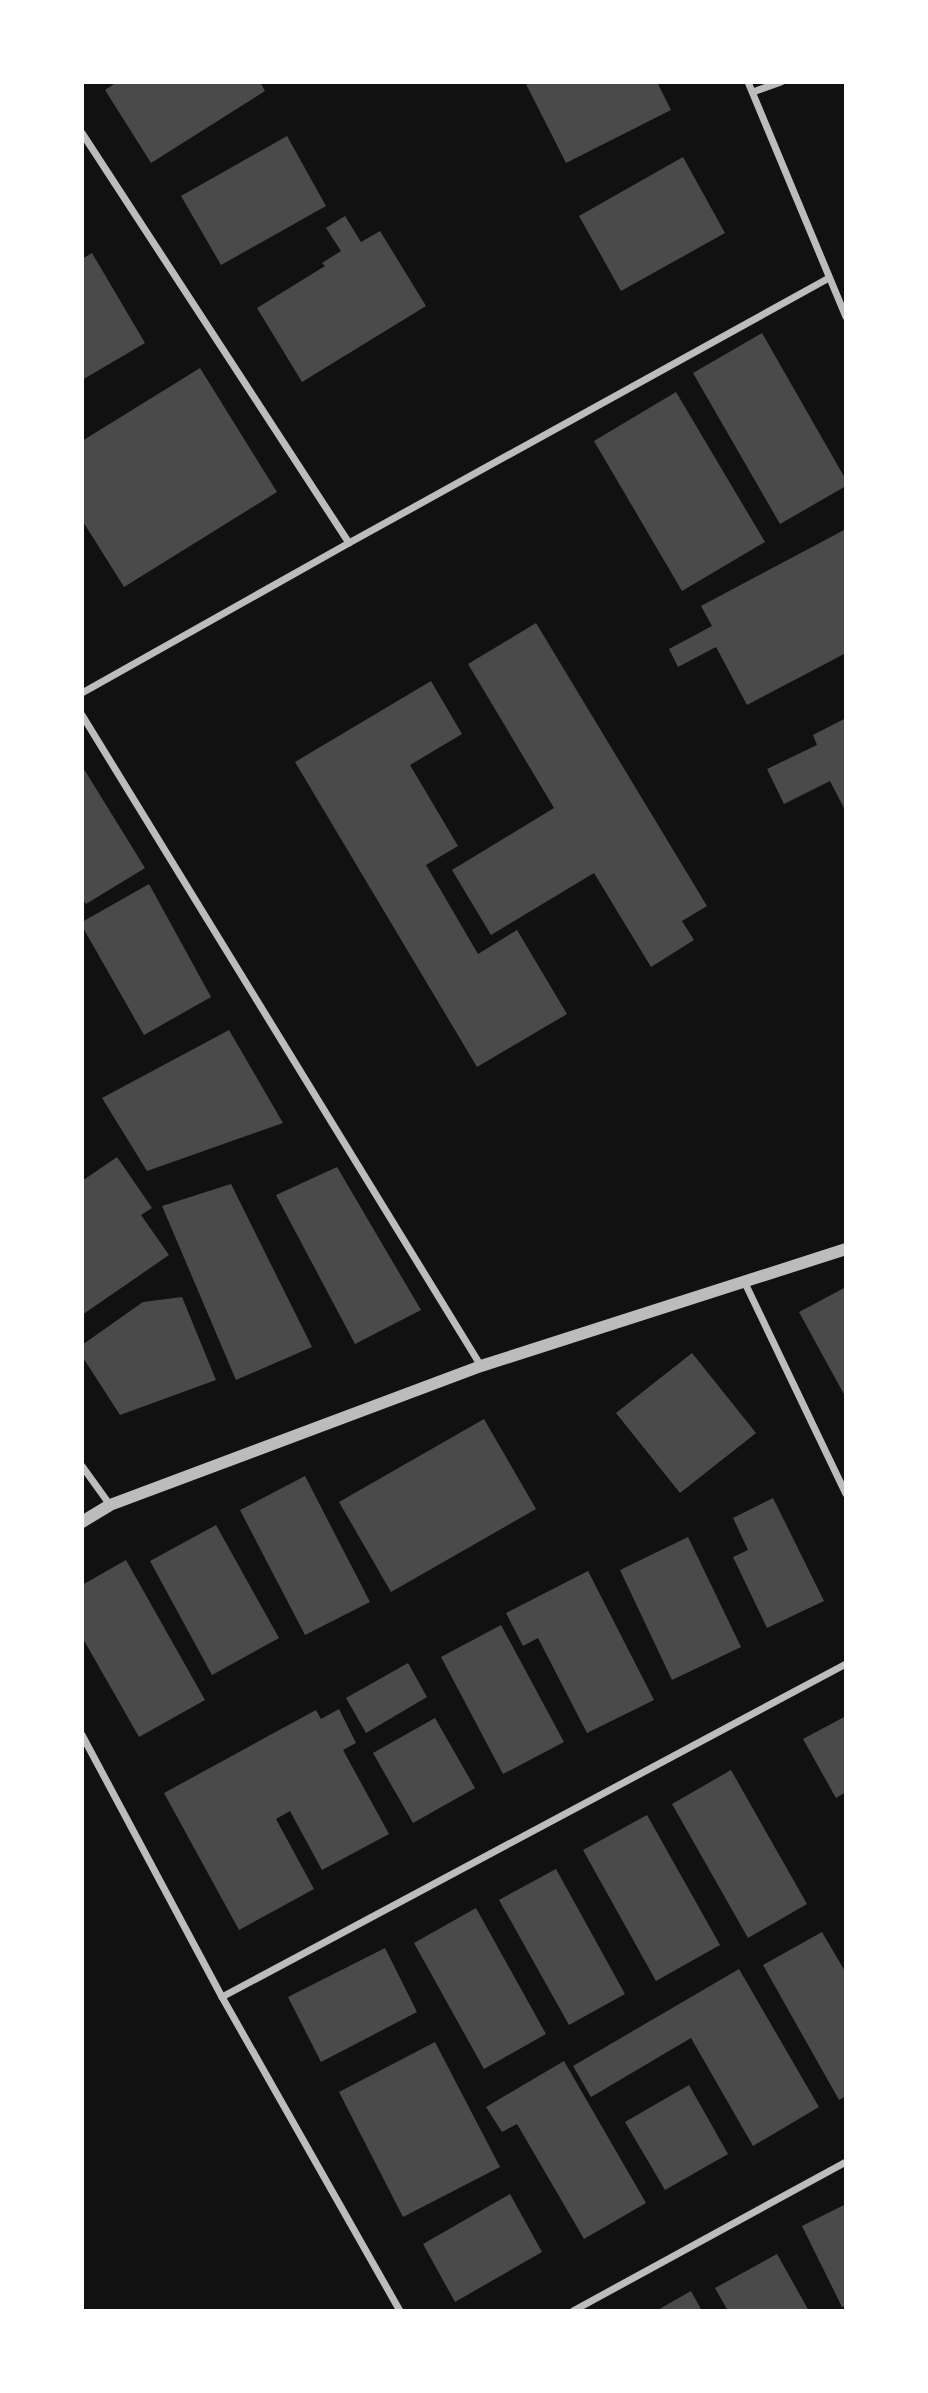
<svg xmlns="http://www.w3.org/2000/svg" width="928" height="2393" viewBox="0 0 928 2393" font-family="'Space Grotesk',sans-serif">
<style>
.building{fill:#4a4a4a}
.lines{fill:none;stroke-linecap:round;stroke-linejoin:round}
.minor{stroke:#bcbcbc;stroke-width:7}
.tertiary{stroke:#bcbcbc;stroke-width:12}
</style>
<rect width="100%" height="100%" fill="#111"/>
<g class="building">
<path d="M117,82h143l5,9 -114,72 -46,-73z"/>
<path d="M525,82h132l14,28 -105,53z"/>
<path d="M287,136l39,70 -105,59 -40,-69z"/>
<path d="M683,157l42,76 -104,58 -42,-75z"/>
<path d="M345,216l16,26 19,-11 46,75 -124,76 -45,-74 68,-42 -3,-3 19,-12 -15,-23z"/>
<path d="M92,253l53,90 -63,37v-121z"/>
<path d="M762,333l84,147v6l-66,38 -87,-151z"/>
<path d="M200,368l77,124 -153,95 -42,-67v-79z"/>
<path d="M676,392l89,150 -83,49 -88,-150z"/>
<path d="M846,529v124l-99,52 -31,-58 -38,20 -9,-18 43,-23 -11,-20z"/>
<path d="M536,623l171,283 -25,15 12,19 -43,27 -57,-94 -103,62 -39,-65 102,-62 -86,-144z"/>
<path d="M431,681l31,53 -52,31 48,81 -32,19 52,89 39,-24 50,84 -90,53 -182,-305z"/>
<path d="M846,718v94l-16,-31 -46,23 -17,-35 50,-24 -4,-10z"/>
<path d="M82,766l63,102 -59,36 -4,-5z"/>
<path d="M149,884l62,113 -67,38 -62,-109v-4z"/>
<path d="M229,1030l54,93 -136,48 -45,-73z"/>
<path d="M117,1157l35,51 -11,7 28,40 -87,60v-134z"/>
<path d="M337,1167l84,143 -66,34 -79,-149z"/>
<path d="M231,1184l81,163 -76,33 -74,-174z"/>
<path d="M846,1287v111l-47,-86z"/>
<path d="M182,1297l34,83 -96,35 -38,-59v-11l61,-43z"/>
<path d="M692,1353l64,80 -76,60 -64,-80z"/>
<path d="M484,1419l52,90 -145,83 -52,-90z"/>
<path d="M305,1476l65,126 -65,33 -65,-125z"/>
<path d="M773,1498l51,103 -57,27 -34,-71 15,-7 -15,-32z"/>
<path d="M216,1525l63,113 -67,37 -62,-114z"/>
<path d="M688,1537l53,110 -69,33 -52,-110z"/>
<path d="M126,1560l79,140 -66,37 -57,-100v-52z"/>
<path d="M588,1571l66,129 -67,33 -49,-95 -15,8 -17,-33z"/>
<path d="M501,1625l63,117 -61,32 -62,-117z"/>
<path d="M408,1663l19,34 -61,36 -20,-35z"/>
<path d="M339,1709l17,34 -13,7 46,84 -67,36 -32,-59 -14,8 38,70 -75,41 -75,-137 152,-83 5,9z"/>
<path d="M846,1716v76l-10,6 -33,-59z"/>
<path d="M435,1718l40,70 -62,35 -40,-70z"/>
<path d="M731,1770l76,134 -59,34 -76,-134z"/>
<path d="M647,1815l73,130 -64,36 -73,-131z"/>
<path d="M556,1869l69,125 -56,31 -70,-125z"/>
<path d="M476,1908l70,126 -62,35 -70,-126z"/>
<path d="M822,1932l24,41v123l-7,4 -76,-135z"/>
<path d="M385,1948l32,64 -96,50 -33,-65z"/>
<path d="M739,1969l80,138 -66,39 -62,-108 -100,59 -18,-31z"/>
<path d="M435,2042l65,125 -97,50 -64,-125z"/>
<path d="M564,2061l82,142 -62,36 -67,-115 -15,8 -16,-25z"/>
<path d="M689,2085l39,69 -63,36 -40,-68z"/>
<path d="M510,2194l32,58 -87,50 -32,-58z"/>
<path d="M846,2204v102l-4,1 -40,-81z"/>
<path d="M777,2254l32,57h-81l-13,-23z"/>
<path d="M691,2291l11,20h-46z"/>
</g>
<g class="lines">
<g class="minor">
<path d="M748,82l98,235"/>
<path d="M753,92l28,-10"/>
<path d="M82,133l267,410"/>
<path d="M82,693l267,-150 480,-265"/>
<path d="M82,715l399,651"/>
<path d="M744,1281l102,213"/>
<path d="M82,1466l28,39"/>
<path d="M82,1735l140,262 178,314"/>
<path d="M222,1997l624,-333"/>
<path d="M573,2311l273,-149"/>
</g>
<path class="tertiary" d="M82,1522l28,-17 371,-139 365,-117"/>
</g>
<rect width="928" height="2393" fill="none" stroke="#ffffff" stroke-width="168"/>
</svg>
